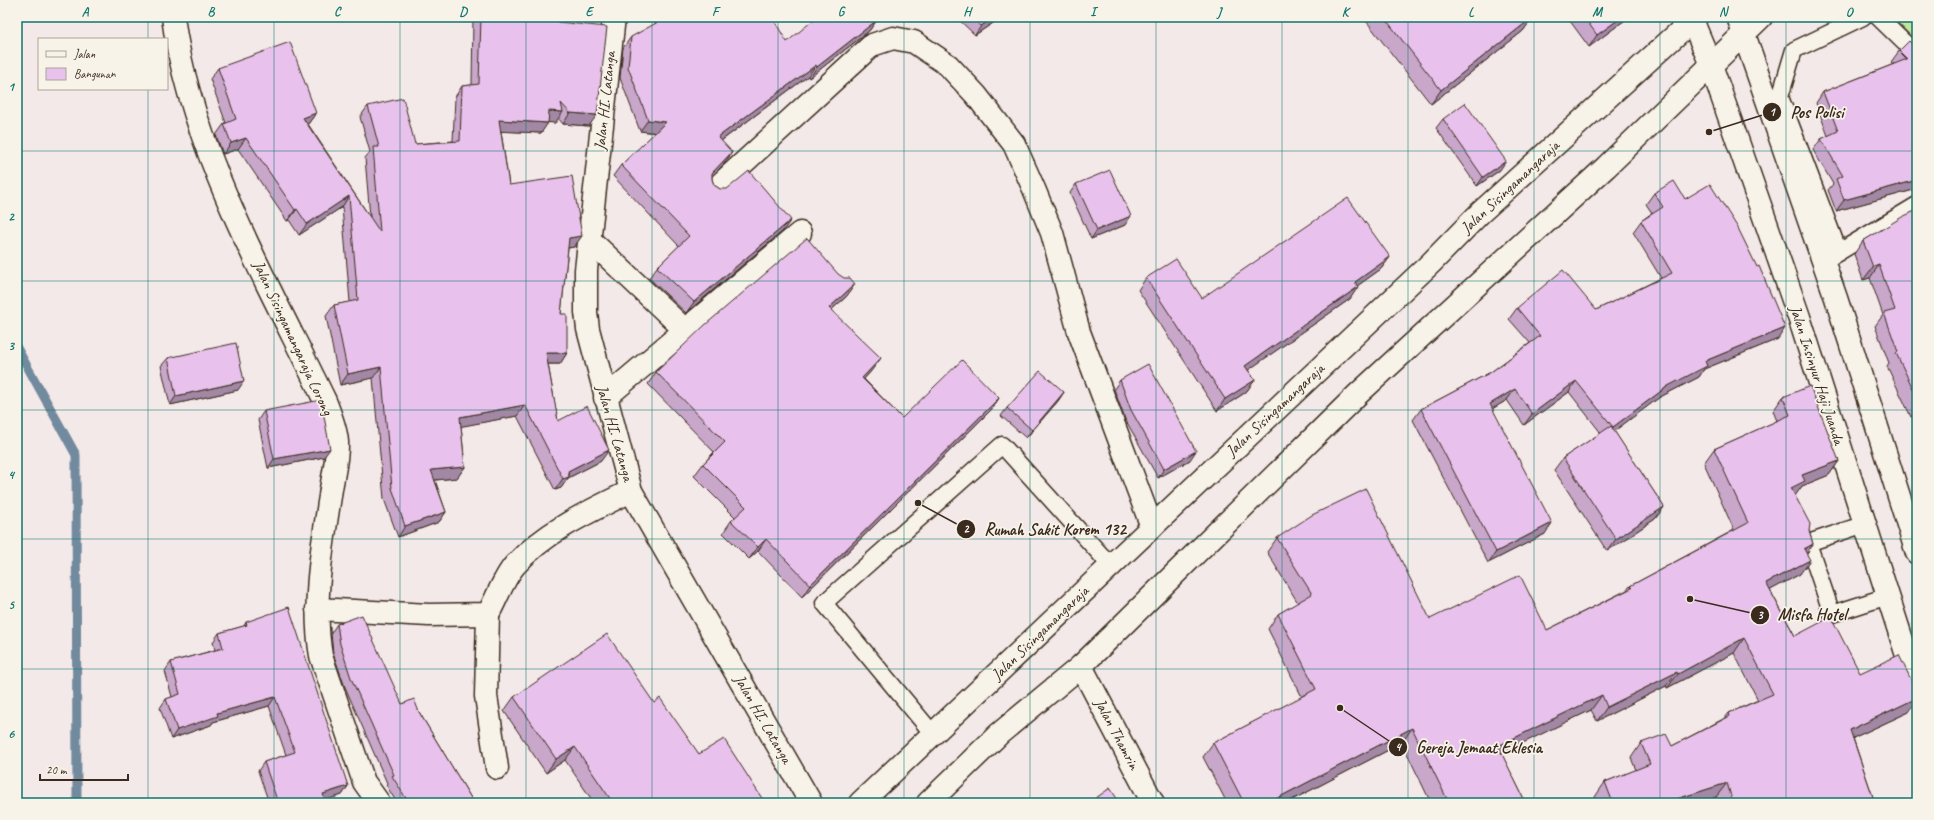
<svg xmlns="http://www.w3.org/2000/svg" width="1934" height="820" viewBox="0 0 1934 820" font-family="Caveat,sans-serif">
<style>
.green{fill:#c0e49e;stroke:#7e875e}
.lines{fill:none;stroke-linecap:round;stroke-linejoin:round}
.stream{stroke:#728a9e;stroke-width:9}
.service-casing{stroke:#3b2a1e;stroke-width:19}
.minor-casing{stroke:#3b2a1e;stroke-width:25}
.primary-casing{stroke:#3b2a1e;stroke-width:25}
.service{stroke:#f7f3e8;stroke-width:16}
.minor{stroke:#f7f3e8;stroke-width:22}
.primary{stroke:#f7f3e8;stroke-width:22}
.wall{fill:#c8a7cb;stroke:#3b2a1e}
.shaded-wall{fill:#a288a5;stroke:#3b2a1e}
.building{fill:#e8c2ec;stroke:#3b2a1e}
.grid{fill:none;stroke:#0f766e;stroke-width:1;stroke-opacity:0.55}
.labels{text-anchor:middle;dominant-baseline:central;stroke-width:3.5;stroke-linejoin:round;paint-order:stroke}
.street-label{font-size:16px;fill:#3b2a1e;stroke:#f7f3e8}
.leader{fill:none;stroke:#3b2a1e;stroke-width:1.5}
.callout-dot{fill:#3b2a1e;stroke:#f7f3e8;stroke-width:1.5}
.mark-label{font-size:12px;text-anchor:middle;font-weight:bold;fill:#fff}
.callout-label{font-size:17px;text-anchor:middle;font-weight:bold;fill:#3b2a1e;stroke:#f7f3e8;stroke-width:3.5;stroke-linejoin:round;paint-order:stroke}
.neatline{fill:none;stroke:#0f766e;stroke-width:1.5}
.grid-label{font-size:13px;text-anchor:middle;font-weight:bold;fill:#0f766e}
</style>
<rect width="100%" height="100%" fill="#f4e9e9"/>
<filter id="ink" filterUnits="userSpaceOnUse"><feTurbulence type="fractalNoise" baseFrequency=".025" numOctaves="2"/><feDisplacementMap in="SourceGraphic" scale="8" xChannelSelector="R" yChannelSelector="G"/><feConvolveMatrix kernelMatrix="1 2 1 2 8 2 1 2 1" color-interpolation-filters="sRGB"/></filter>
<g filter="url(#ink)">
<path class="green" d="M1892,17h25v25z"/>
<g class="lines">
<path class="stream" d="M17,348l59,107 1,348"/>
<defs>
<g id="service">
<path d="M1878,17l39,38"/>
<path d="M1839,252l-59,-155 14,-47 69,-33"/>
<path d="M1829,258l88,-53"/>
<path d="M1865,524l-57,19 24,71 56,-18"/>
<path d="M933,734l-109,-131 178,-158 109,121"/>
</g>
<g id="minor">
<path d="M173,17c17,131 95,266 152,384 5,13 11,27 12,41 1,17 -5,37 -7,54 -8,53 -18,107 -9,160l43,126 15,21"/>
<path d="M614,17l-28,253v42l2,17 43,162 180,312"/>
<path d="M716,188l156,-143 21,-7 21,4 34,23 28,30 38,49 20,45 18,44 27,99 73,195"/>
<path d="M591,241l94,89"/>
<path d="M605,398l195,-165"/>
<path d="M317,609l112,6 59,-1c8,-14 16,-37 27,-49 31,-34 75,-54 116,-74"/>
<path d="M488,614l-2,82 11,72"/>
<path d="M1081,666l72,137"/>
</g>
<g id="primary">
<path d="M1738,17l98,281 81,255"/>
<path d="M1692,20l19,45 88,252 118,370"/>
<path d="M860,803l571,-540 49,-50 216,-196"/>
<path d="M928,803l71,-69 82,-68 277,-272 248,-227 155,-150"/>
</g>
</defs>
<use href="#service" class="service-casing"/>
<use href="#minor" class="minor-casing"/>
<use href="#primary" class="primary-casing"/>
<use href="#service" class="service"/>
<use href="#minor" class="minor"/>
<use href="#primary" class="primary"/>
</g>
<g class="wall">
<path d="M473,17h85v5l31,104 -26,-2 -5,-6 -3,5 -7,-1 -7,11 -40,-2 8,54 65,62 -6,1 -7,66 6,39 -7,11h-12l10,57 43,40 -33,17 -7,10 -6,2 -38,-74 -56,10 4,41 -8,11 -22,2 11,32 -7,10 -41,15 -14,-38 -11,-121 -33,7 -14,-69 8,-11 16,-3 -8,-95 -43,28 -10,-15 -2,1 -49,-72 -15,5 -7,-19 8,-11 2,-1 -16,-44 8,-11 98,45 -8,11 62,93 -5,-59 5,-6 -10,-35 8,-11 47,38 38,-3 2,-44 7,-11 10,-1z"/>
<path d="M956,17h46l-27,18z"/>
<path d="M1363,17h170l-10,14 -92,73z"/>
<path d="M1567,17h62l-40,30z"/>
<path d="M877,20l-8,11 -60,47 -1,-2 -87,65 11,11 -8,12 -12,12v3l2,6 69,46 -97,82 -37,-35 8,-11 22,-21 -66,-70 8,-11 34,-32 -15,-2 -20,-53 3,-30 8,-11 156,5z"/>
<path d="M1917,36v6l-2,-3z"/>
<path d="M1909,41l8,148 -81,22 -8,-21 5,-6 -20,-34 8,-11 7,-3 -12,-33 7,-11 71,-28 -3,-2 8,-11z"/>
<path d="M1443,119l57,51 -23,16 -41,-58z"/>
<path d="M1076,184l49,41 -34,14 -21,-46z"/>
<path d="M1654,193l31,6 93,140 -74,30 -5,8 -39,20 -46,34 50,76 -9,12 -48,32 -53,-81 9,-12 38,-25 -32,-41 -45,33 -17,-25 -15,9 53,125 -57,29 -75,-143 8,-11 70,-37 39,-29 -21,-24 8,-11 79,2 65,-32 -28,-46 8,-11 11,-8 -6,-9z"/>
<path d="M1917,210v205l-6,2 -24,-51 2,-3 -14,-37 8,-11 -13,-37 -7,2 -9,-26 9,-13z"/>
<path d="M1390,257l-9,12 -24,17 -7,13 -102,71 7,10 -9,12 -29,19 -79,-121 8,-12 56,20z"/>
<path d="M847,296l-16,14 41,60 -8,9 38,39 97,-20 -8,12 -189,187 -44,-46 -9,8 -26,-26 8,-12 4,-4 -41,-41 9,-12 11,-12 -66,-68 8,-12z"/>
<path d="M168,358l70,32 -68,15 -9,-39z"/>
<path d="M1120,380l70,80 -32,18 -33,-59 -11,-30z"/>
<path d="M1064,392l-6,9 -32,37 -25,-22 6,-8z"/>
<path d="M1783,397l56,64 -10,14 -27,11 -7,9 14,36 4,13 -6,9 -7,21 -30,16 25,46 65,37 49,39 -56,26 22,65h-157l-2,-6 -17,6h-102l-2,-6 10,-15 31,-12 -5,-12 10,-15 31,3 53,-28 4,-5 29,-13 -24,-47 -67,35 -1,-2 -69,35 -6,-11 -90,43 25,50h-95l-29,-60 -116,60h-59l-24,-46 10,-14 89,-46 -34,-68 10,-15 20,-11 -31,-51 10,-14 153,81 117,11 80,-40 3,-4 104,-56 -30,-67 10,-14 63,-28 -4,-10z"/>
<path d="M264,411l60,46 -56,11 -10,-48z"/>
<path d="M246,622l102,164 -6,9 -17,5 1,3h-57l-11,-32 6,-9 22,-7 -17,-49 -56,16 -2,3 -40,14 -11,-31 6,-9 6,-2 -7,-26 6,-9 44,-12 -2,-8 6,-9 25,-7z"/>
<path d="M337,624l65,80 17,8 55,91h-77l-11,-18 1,-2 -42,-96 -12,-34 -2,-20z"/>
<path d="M514,697l140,6 45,51 66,49h-171l-29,-43 -19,13 -42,-62z"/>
</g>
<g class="shaded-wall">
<path d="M995,17h7l-27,18 6,-9z"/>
<path d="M1533,17l-10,14 -92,73 10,-14z"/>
<path d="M1622,17h7l-40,30 8,-12z"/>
<path d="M877,20l-8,11 -60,47 8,-11z"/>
<path d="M816,65l-8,11 -98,73 8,-12z"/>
<path d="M549,111l14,1 -8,11 -13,-1z"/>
<path d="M316,113l-8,11 -13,5 8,-11z"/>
<path d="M570,113l27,2 -8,11 -26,-2z"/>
<path d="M499,120l49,3 -7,10 -49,-2z"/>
<path d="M648,120l18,2 -7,11 -19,-2z"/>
<path d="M246,138l-8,11 -15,5 8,-11z"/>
<path d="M732,152l-8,12 -20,20 8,-11z"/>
<path d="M1506,161l-6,9 -23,16 6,-9z"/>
<path d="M1917,180v9l-81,22 8,-11z"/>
<path d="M349,196l-7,11 -43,28 8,-11z"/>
<path d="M297,209l-8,11 -2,1 8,-11z"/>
<path d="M1131,216l-6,9 -34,14 6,-9z"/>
<path d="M791,220l-8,11 -97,82 8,-11z"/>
<path d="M582,236l-8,11 -13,2 8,-11z"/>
<path d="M1390,257l-9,12 -35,25 9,-12z"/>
<path d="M1879,265l-9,13 -7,2 10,-13z"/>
<path d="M855,284l-8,12 -27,24 9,-12z"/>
<path d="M1358,287l-8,12 -113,79 8,-12z"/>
<path d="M1785,328l-7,11 -74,30 -5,8 -39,20 -55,41 8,-11 55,-41 37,-25z"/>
<path d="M546,353h21l-7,11h-22z"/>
<path d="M881,358l-9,12 -18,20 8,-12z"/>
<path d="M381,367l-8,11 -33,7 8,-11z"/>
<path d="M1255,380l-9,12 -29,19 8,-12z"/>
<path d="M244,381l-6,9 -68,15 6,-9z"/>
<path d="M1576,381l-7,11 -45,33 8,-11z"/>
<path d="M1515,389l-8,11 -25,15 8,-11z"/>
<path d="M1064,392l-6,9 -32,37 6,-8z"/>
<path d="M999,398l-8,12 -189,187 8,-12z"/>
<path d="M525,405l-8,11 -64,12 7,-11z"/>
<path d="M1917,409v6l-6,2z"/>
<path d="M330,449l-6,8 -56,11 6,-9z"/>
<path d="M609,450l-8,11 -33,17 -7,10 -6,2 13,-19z"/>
<path d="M1196,451l-6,9 -32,18 6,-9z"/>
<path d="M1839,461l-10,14 -27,11 -7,10 -4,-8 11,-13z"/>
<path d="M465,467l-8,11 -33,3 7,-11z"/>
<path d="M1664,507l-9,12 -48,32 9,-12z"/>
<path d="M446,512l-7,10 -41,15 7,-11z"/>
<path d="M1552,523l-7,11 -57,29 8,-11z"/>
<path d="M766,539l-8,12 -9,8 9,-12z"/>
<path d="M1813,544l-10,15 1,-10z"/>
<path d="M1810,560l-10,14 -44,24 10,-15z"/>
<path d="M1744,638l-10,15 -67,35 11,-14z"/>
<path d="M1677,672l-11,14 -69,35 10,-14z"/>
<path d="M1602,695l-11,15 -103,50 10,-14z"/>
<path d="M275,697l-6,9 -56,16 -2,3 -40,14 6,-9 40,-17z"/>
<path d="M1917,698v2l-8,12 -69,32 10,-14z"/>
<path d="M1412,728l-10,15 -116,60h-18z"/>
<path d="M575,747l-10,13 -19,13 10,-14z"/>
<path d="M1727,783l-11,14 -17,6h-35z"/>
<path d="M348,786l-6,9 -25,8 6,-9z"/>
</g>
<g class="building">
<path d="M481,17h77v5l49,5 -10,88 -27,-2 -9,-10 2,9 -14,-1 -1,12 -49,-3 10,65 63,-9 10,60 -13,2 -8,76h6v39h-21l12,68 29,-15 22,44 -41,21 1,6 -6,2 -38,-74 -65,12 5,50 -34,3 15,42 -41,14 -13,-38 -11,-121 -33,7 -14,-69 24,-5 -9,-104 -42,28 -10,-15 -2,1 -49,-72 -15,5 -7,-19 12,-5 -18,-51 72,-26 26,71 -13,5 77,114 -7,-85h6l-11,-41 35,-8 12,46 45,-3 2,-55 17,-2z"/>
<path d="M667,17h105l15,25 30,-25h57l3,3 -60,47 -1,-2 -98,72 14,15 -20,21v6l2,6 6,4h7l22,-18 42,49 -97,82 -37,-35 32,-31 -68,-71 45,-43 -18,-2 -20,-53 3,-30z"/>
<path d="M971,17h24l-14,9z"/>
<path d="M1384,17h149l-92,73z"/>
<path d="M1584,17h38l-25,18z"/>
<path d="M1909,41l8,8v131l-73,20 -8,-21 7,-3 -22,-37 17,-8 -15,-39 84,-33 -8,-8z"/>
<path d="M1465,103l41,58 -23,16 -40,-58z"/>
<path d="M1110,170l21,46 -34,14 -21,-46z"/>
<path d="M1674,181l11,18 25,-15 28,44 19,39 2,-1 26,62 -80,33 2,5 -39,20 -55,41 -37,-46 -44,33 -17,-25 -25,15 62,119 -56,29 -75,-143 70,-37 49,-36 -23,-28 46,-38 33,40 76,-37 -31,-52 22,-14 -9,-14z"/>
<path d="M1348,198l42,59 -35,25 3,5 -113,79 10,14 -30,19 -79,-121 30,-19 26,39z"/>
<path d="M1917,210v187l-21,-44 2,-1 -14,-39 11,-3 -16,-45 -6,2 -10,-26 39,-24z"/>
<path d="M807,238l31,36 6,4h6l5,6 -26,24 52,50 -19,20 40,40 60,-58 37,38 -189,187 -44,-46 -8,8 -27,-26 15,-14 -43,-43 22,-22 -69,-70 49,-47z"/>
<path d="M236,343l8,38 -68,15 -8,-38z"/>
<path d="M1148,364l48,87 -32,18 -33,-59 -11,-30z"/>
<path d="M1040,371l24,21 -32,38 -25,-22z"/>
<path d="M1810,386l29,75 -37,14 3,6 -14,7 19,36 -1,7 4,13 -9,5 6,11 -44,23 29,53 36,-19 29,56 39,-18 18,37v6l-67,32 25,73h-142l-6,-20 -63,20h-51l-8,-21 45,-18 -9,-21 25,-9 6,12 58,-30 -1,-3 44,-19 -29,-56 -66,36 -1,-2 -70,35 -5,-12 -104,51 28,57h-77l-37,-75 -144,75h-24l-31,-60 103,-54 -38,-75 34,-20 -35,-56 35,-23 54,-26 64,130 90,-44 27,55 85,-42 -2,-2 118,-63 -34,-74 76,-34 -7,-18z"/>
<path d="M321,400l9,49 -56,10 -10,-48z"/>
<path d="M1611,426l53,81 -48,32 -53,-81z"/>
<path d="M289,607l59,179 -25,8 3,9h-48l-14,-41 31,-10 -20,-55 -58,16 1,3 -41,14 -11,-31 14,-5 -9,-32 52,-14 -4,-15 28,-8 -1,-3z"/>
<path d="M362,615l40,89 12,-5 5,13 55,91h-65l-17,-27 2,-1 -43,-97 -11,-34 -3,-20z"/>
<path d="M607,634l47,69 6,-5 39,56 25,-15 41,64h-152l-38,-56 -19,12 -42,-62z"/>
<path d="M1110,788l10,15h-31z"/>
</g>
</g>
<path class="grid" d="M148,17v22M274,17v786M400,17v786M526,17v786M652,17v786M778,17v786M904,17v786M1030,17v786M1156,17v786M1282,17v786M1408,17v786M1534,17v786M1660,17v786M1786,17v786M148,89v714M17,151h1900M17,281h1900M17,410h1900M17,539h1900M17,669h1900"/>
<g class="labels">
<g class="street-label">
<text transform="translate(605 101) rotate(-84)">Jalan HI. Latanga</text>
<text transform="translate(1510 187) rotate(-43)">Jalan Sisingamangaraja</text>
<text transform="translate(293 338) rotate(65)">Jalan Sisingamangaraja Lorong</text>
<text transform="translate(1817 375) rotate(72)">Jalan Insinyur Haji Juanda</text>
<text transform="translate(1275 410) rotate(-43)">Jalan Sisingamangaraja</text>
<text transform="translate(615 433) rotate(74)">Jalan HI. Latanga</text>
<text transform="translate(1040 633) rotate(-44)">Jalan Sisingamangaraja</text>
<text transform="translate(763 719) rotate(60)">Jalan HI. Latanga</text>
<text transform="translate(1117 734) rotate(62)">Jalan Thamrin</text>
</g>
</g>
<path class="leader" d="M1709 132L1772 112M918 503L966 529M1690 599L1760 615M1340 708L1398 747"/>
<g class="callout-dot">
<circle cx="1709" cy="132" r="4"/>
<circle cx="918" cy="503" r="4"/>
<circle cx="1690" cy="599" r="4"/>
<circle cx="1340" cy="708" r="4"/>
<circle cx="1772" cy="112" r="10"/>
<circle cx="966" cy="529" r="10"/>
<circle cx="1760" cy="615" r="10"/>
<circle cx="1398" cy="747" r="10"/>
</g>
<g class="mark-label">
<text x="1772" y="116">1</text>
<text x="966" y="533">2</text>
<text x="1760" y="619">3</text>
<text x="1398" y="751">4</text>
</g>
<g class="callout-label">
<text x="1817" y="118">Pos Polisi</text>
<text x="1055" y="535">Rumah Sakit Korem 132</text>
<text x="1812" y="620">Misfa Hotel</text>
<text x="1479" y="753">Gereja Jemaat Eklesia</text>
</g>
<rect width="1934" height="820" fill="none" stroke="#f7f3e8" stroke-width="44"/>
<rect x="38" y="38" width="130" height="52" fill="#f7f3e8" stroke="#aca397"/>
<rect x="46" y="51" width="20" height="6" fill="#f7f3e8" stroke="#aca397"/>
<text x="74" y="58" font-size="12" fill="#3b2a1e">Jalan</text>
<rect x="46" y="68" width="20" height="12" fill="#e8c2ec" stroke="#aca397"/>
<text x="74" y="78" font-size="12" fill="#3b2a1e">Bangunan</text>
<path d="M40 774v6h88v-6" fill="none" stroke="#3b2a1e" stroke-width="2"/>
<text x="46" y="774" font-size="12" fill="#3b2a1e" stroke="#f7f3e8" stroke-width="3" paint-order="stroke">20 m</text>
<rect x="22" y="22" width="1890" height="776" class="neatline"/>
<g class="grid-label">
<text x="85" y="16">A</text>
<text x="211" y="16">B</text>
<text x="337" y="16">C</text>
<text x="463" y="16">D</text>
<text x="589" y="16">E</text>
<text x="715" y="16">F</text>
<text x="841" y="16">G</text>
<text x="967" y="16">H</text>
<text x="1093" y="16">I</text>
<text x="1219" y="16">J</text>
<text x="1345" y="16">K</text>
<text x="1471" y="16">L</text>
<text x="1597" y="16">M</text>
<text x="1723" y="16">N</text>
<text x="1849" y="16">O</text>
<text x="11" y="91">1</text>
<text x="11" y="221">2</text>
<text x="11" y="350">3</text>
<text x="11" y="479">4</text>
<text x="11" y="609">5</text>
<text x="11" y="738">6</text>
</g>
</svg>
